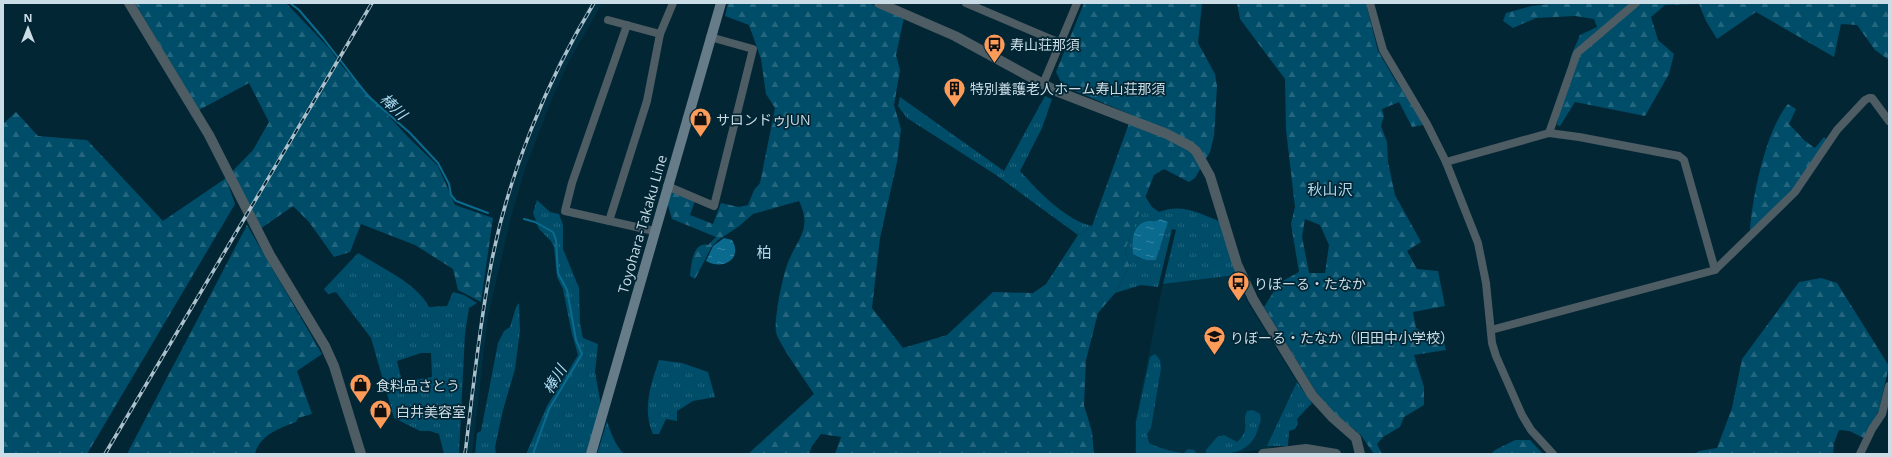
<svg xmlns="http://www.w3.org/2000/svg" width="1892" height="457" viewBox="0 0 1892 457" font-family="'Open Sans','Noto Sans JP',sans-serif">
<style>
.built{fill:#013042}
.grass{fill:url(#grass-tufts);fill-rule:evenodd}
.forest{fill:url(#forest-firs);fill-rule:evenodd}
.water{fill:url(#water-ripples)}
.lines{fill:none;stroke-linecap:round;stroke-linejoin:round}
.stream{stroke:#0a6b8f;stroke-width:2}
.minor{stroke:#4e5c63;stroke-width:8}
.tertiary{stroke:#4e5c63;stroke-width:10}
.secondary{stroke:#667c88;stroke-width:10}
.rail-casing{stroke:#acc1cc;stroke-width:3.5}
.rail{stroke:#032635;stroke-width:2;stroke-dasharray:6;stroke-linecap:butt}
.labels{text-anchor:middle;dominant-baseline:central;stroke-width:3.5;stroke-linejoin:round;paint-order:stroke}
.poi-label{font-size:14px;fill:#cadce6;stroke:#032635;text-anchor:start}
.street-label{font-size:14px;fill:#cadce6;stroke:#032635}
.water-label{font-size:15px;font-style:italic;fill:#adddf6;stroke:#032635}
.neighbourhood-label{font-size:15px;fill:#b0d5e8;stroke:#032635}
</style>
<defs>
<pattern id="grass-tufts" width="24" height="20" patternUnits="userSpaceOnUse"><rect width="24" height="20" fill="#004d69"/><path d="M3 7l-1-3M5 7V3M7 7l1-3M15 17l-1-3M17 17v-4M19 17l1-3" fill="none" stroke="#24667e"/></pattern>
<pattern id="forest-firs" width="22" height="20" patternUnits="userSpaceOnUse"><rect width="22" height="20" fill="#004d69"/><path d="M5 1l3.5 6h-7zM16 11l3.5 6h-7z" fill="#24667e"/></pattern>
<pattern id="water-ripples" width="26" height="14" patternUnits="userSpaceOnUse"><rect width="26" height="14" fill="#0a6b8f"/><path d="M2 4q2-2 4 0t4 0M15 11q2-2 4 0t4 0" fill="none" stroke="#3886a4"/></pattern>
</defs>
<rect width="100%" height="100%" fill="#032635"/>
<g class="built">
<path d="M590,3h12l-33,58 -17,38 -26,67 -14,47 -24,103 -16,138h-9l17,-139 8,-52 14,-53 15,-48 26,-67 18,-39z"/>
<path d="M1236,275l11,26 52,84 -29,65 -8,-1 -30,5h-97v-31l28,-139z"/>
</g>
<g class="grass">
<path d="M1045,96l7,3 -10,29 -22,43c18,20 45,49 72,55l-14,9 -82,-60 -89,-57 -9,-12 2,-9 104,74z"/>
<path d="M1145,196l7,11 7,5c23,-9 39,1 60,9l17,54 -73,9 13,-54 -4,-1 -14,58 -17,-2 -26,8 15,-28 -5,-15zM1150,221l17,1 -11,38 -4,1 -13,-3 -6,-4z"/>
<path d="M537,200l13,12 9,2 4,11v24l16,39 1,35 3,15 15,6 -3,28 6,33 -15,49h-60l21,-48 31,-51 -7,-25 -8,-41 -6,-12 -3,-30 -3,-6 -12,-12 -6,-16z"/>
<path d="M358,253c22,14 60,31 71,54l18,-1 6,-14 11,3 13,8 -8,5 -4,25 -6,121h-15l-5,-20 -9,-3h-10l-26,-13 -23,-80 -35,-46 -8,2 -4,-5zM421,353h10l1,24 -30,5 -5,-21z"/>
<path d="M519,303l1,28 -5,38 -12,41 -8,37 1,7h-21l2,-21 4,-2 17,-88 6,-12 6,-4 6,-20z"/>
<path d="M1155,354l5,6 1,8 -10,60 -4,6 2,9c7,4 27,10 35,10l4,-4 6,1 3,4h-61v-32l14,-65z"/>
<path d="M659,360l23,3 26,9 7,25 -22,4 -16,10v10l-11,-2 -7,15h-6c-11,-25 -2,-50 6,-74z"/>
<path d="M1297,382l15,21 -15,16 1,5 -3,5 -6,2 -1,15h-21z"/>
<path d="M1253,410l7,4c2,7 -1,11 -3,18 -9,23 -29,22 -51,22v-4l11,-13 7,-2 13,7c15,-13 4,-19 10,-31z"/>
<path d="M607,421c4,12 8,24 17,33h-27z"/>
</g>
<g class="forest">
<path d="M135,3h151l43,45 13,18 66,71 30,29 17,39 38,13 -12,84 -23,-12 -5,-21 -38,-24 -54,-21 -11,28 -16,5 -25,-35 -16,-16 -33,23 -33,-48 8,23 -148,250h-84v-330l13,-12 22,24 49,4 76,81 63,-43 27,-28 16,-28 -20,-39 -50,27z"/>
<path d="M728,3h141l35,15 -8,37 4,15 -6,35 7,24 -4,33 -17,76 -8,70 31,40 44,-13 46,-43 40,1 13,-9 32,-49 14,-9 40,-111 -69,-29 -7,-14 28,-69h118l-4,40 17,31 2,12 -3,50 -4,16 -15,26 -6,4 -25,-13 -10,6 -29,75 5,15 -15,28 -17,20 -12,47 -2,45 8,27 2,22h-259l6,-17 -20,-3 -9,12 -3,8h-61l66,-60c-7,-11 -37,-53 -38,-62 -2,-14 7,-59 13,-72 10,-23 23,-32 10,-59l-46,13 -15,13 -20,13 -6,6 -17,33 -5,-3c1,-11 3,-35 18,-31l8,-8 -44,-18 -5,-17 3,-11 25,10 -5,14 23,9 8,-21 18,4 9,-2 6,-15 6,-7 15,-75 -9,-14 -5,-35 -12,-34 -24,-9z"/>
<path d="M1237,3h129l12,48 19,32 12,15 14,27 -11,2 -13,-25 -17,7 2,7 -3,10 6,16 1,20 7,33 26,47 -14,9 10,18 21,2 7,35 -32,6 3,16 28,14 2,8 -32,5 10,32v18l-20,12 -4,10 -17,10 -6,7 5,10h-8l-14,-20 -24,-19 -20,-23 -52,-85 15,-24 20,-11 -8,-48 4,-17 -9,-77 -1,-51 -45,-60zM1305,219l15,6 9,20 -4,28h-16l-7,-36z"/>
<path d="M1558,3h331v57l-14,-10 -18,-25 -16,-1 -7,33 -78,-45 -39,27 -11,-18 -7,-17 -34,1 -14,12 7,23 16,14 -5,20 -24,42 -70,-14 -15,24 -3,-1 14,-69 9,-21 17,-8 -3,-8 -19,-3 -39,2 -23,10 -10,-7 3,-8 25,-7z"/>
<path d="M1788,104l8,5 -7,15 16,17 10,7 9,-11 3,3 -28,43 -49,48c2,-34 16,-101 38,-127z"/>
<path d="M247,225l75,129 -25,17 15,43 -14,4 -2,4c-17,6 -37,14 -41,32h-128z"/>
<path d="M1821,278l16,5 52,83 -10,44 -15,28 -15,-7 -10,-1 -5,13 -1,11h-139l5,-3 18,-3 15,-40 10,-49 57,-77z"/>
<path d="M1515,440h15l13,14h-52l4,-4z"/>
</g>
<g class="water">
<path d="M1160,219l8,3 -12,38c-8,2 -17,-2 -23,-6 -1,-13 -1,-31 16,-33 5,0 7,1 11,-2z"/>
<path d="M724,238l8,2c11,18 -8,31 -26,21l7,-15z"/>
</g>
<g class="lines">
<g class="stream">
<path d="M290,3l9,7 24,28 45,58 42,37 28,30 11,21 2,11 5,6 32,12"/>
<path d="M524,219l11,3 18,10 3,8 2,33 9,17 9,50 6,14 -33,55 -16,45"/>
</g>
<g class="minor">
<path d="M966,3l94,40"/>
<path d="M1370,3l13,47 44,74 19,38 32,81 8,40 6,60 4,13 26,59 9,15 22,24"/>
<path d="M608,20l52,14"/>
<path d="M627,25l-55,158 -7,28 89,20"/>
<path d="M1043,84l34,-81"/>
<path d="M1549,133l28,-80 59,-50"/>
<path d="M1446,162l103,-29 30,4 100,19 5,4 31,110"/>
<path d="M667,186l47,20 39,-157 -43,-12"/>
<path d="M609,221l38,-120 13,-67 13,-31"/>
<path d="M1491,330l224,-60 80,-78 42,-62 28,-30 4,-2h3l17,23"/>
<path d="M1860,454l12,-25 10,-15 7,-28"/>
</g>
<g class="tertiary">
<path d="M129,3l80,132 61,120 55,91 9,20 27,88"/>
<path d="M879,3l76,33 101,55 111,43 23,12 6,5 14,25 27,88 16,35 59,96 20,22 24,21 4,16"/>
<path d="M1263,454l43,-5 30,5"/>
</g>
<path class="secondary" d="M591,454l130,-451"/>
<defs>
<g id="rail">
<path d="M105,454l267,-451"/>
<path d="M465,454c8,-63 14,-127 26,-189 17,-90 56,-185 103,-262"/>
</g>
</defs>
<use href="#rail" class="rail-casing"/>
<use href="#rail" class="rail"/>
</g>
<defs>
<symbol id="bus-pin" viewBox="-11 -11 22 30"><path d="M0 17L-7.5 6A9.5 9.5 0 1 1 7.5 6Z" fill="#fe9b58" stroke="#032635"/><path d="M-5-6H5V4H4V6H2V4H-2V6H-4V4H-5ZM-3.5-4V0h7V-4ZM-3.5 1.2v1.5H-2V1.2ZM2 1.2v1.5H3.5V1.2Z" fill="#111"/></symbol>
<symbol id="building-pin" viewBox="-11 -11 22 30"><path d="M0 17L-7.5 6A9.5 9.5 0 1 1 7.5 6Z" fill="#fe9b58" stroke="#032635"/><path d="M-4-6H4V6H1V3H-1V6H-4ZM-2.5-4.3h1.7v1.8h-1.7ZM.8-4.3h1.7v1.8H.8ZM-2.5-1h1.7V.8h-1.7ZM.8-1h1.7V.8H.8Z" fill="#111"/></symbol>
<symbol id="shop-pin" viewBox="-11 -11 22 30"><path d="M0 17L-7.5 6A9.5 9.5 0 1 1 7.5 6Z" fill="#fe9b58" stroke="#032635"/><path d="M-5-2.5h2.3a2.7 3.5 0 0 1 5.4 0H5L5.5 6h-11ZM-1.5-2.5h3a1.5 2.3 0 0 0-3 0Z" fill="#111"/></symbol>
<symbol id="school-pin" viewBox="-11 -11 22 30"><path d="M0 17L-7.5 6A9.5 9.5 0 1 1 7.5 6Z" fill="#fe9b58" stroke="#032635"/><path d="M0-5L7-2L0 1L-7-2ZM-4 1L0 2.5L4 1V4Q0 6-4 4Z" fill="#111"/></symbol>
</defs>
<g fill-rule="evenodd">
<use href="#bus-pin" x="982" y="32" width="25" height="34"/>
<use href="#building-pin" x="942" y="76" width="25" height="34"/>
<use href="#shop-pin" x="688" y="106" width="25" height="34"/>
<use href="#bus-pin" x="1226" y="270" width="25" height="34"/>
<use href="#school-pin" x="1202" y="324" width="25" height="34"/>
<use href="#shop-pin" x="348" y="372" width="25" height="34"/>
<use href="#shop-pin" x="368" y="398" width="25" height="34"/>
</g>
<g class="labels">
<g class="poi-label">
<text x="1010" y="44">寿山荘那須</text>
<text x="970" y="88">特別養護老人ホーム寿山荘那須</text>
<text x="716" y="119">サロンドゥJUN</text>
<text x="1254" y="283">りぼーる・たなか</text>
<text x="1230" y="337">りぼーる・たなか（旧田中小学校）</text>
<text x="376" y="385">食料品さとう</text>
<text x="396" y="411">白井美容室</text>
</g>
<g class="street-label">
<text transform="translate(642 224) rotate(-74)">Toyohara-Takaku Line</text>
</g>
<g class="water-label">
<text transform="translate(394 106) rotate(44)">棒川</text>
<text transform="translate(554 379) rotate(-59)">棒川</text>
</g>
<g class="neighbourhood-label">
<text x="1330" y="189">秋山沢</text>
<text x="764" y="252">柏</text>
</g>
</g>
<rect width="1892" height="457" fill="none" stroke="#cadce6" stroke-width="8"/>
<g transform="translate(28 28)" stroke="#032635" stroke-width="3" paint-order="stroke">
<path d="M0-3L7 15L0 10L-7 15Z" fill="#cadce6"/>
<text y="-6" font-size="11" font-weight="bold" text-anchor="middle" fill="#cadce6">N</text>
</g>
</svg>
